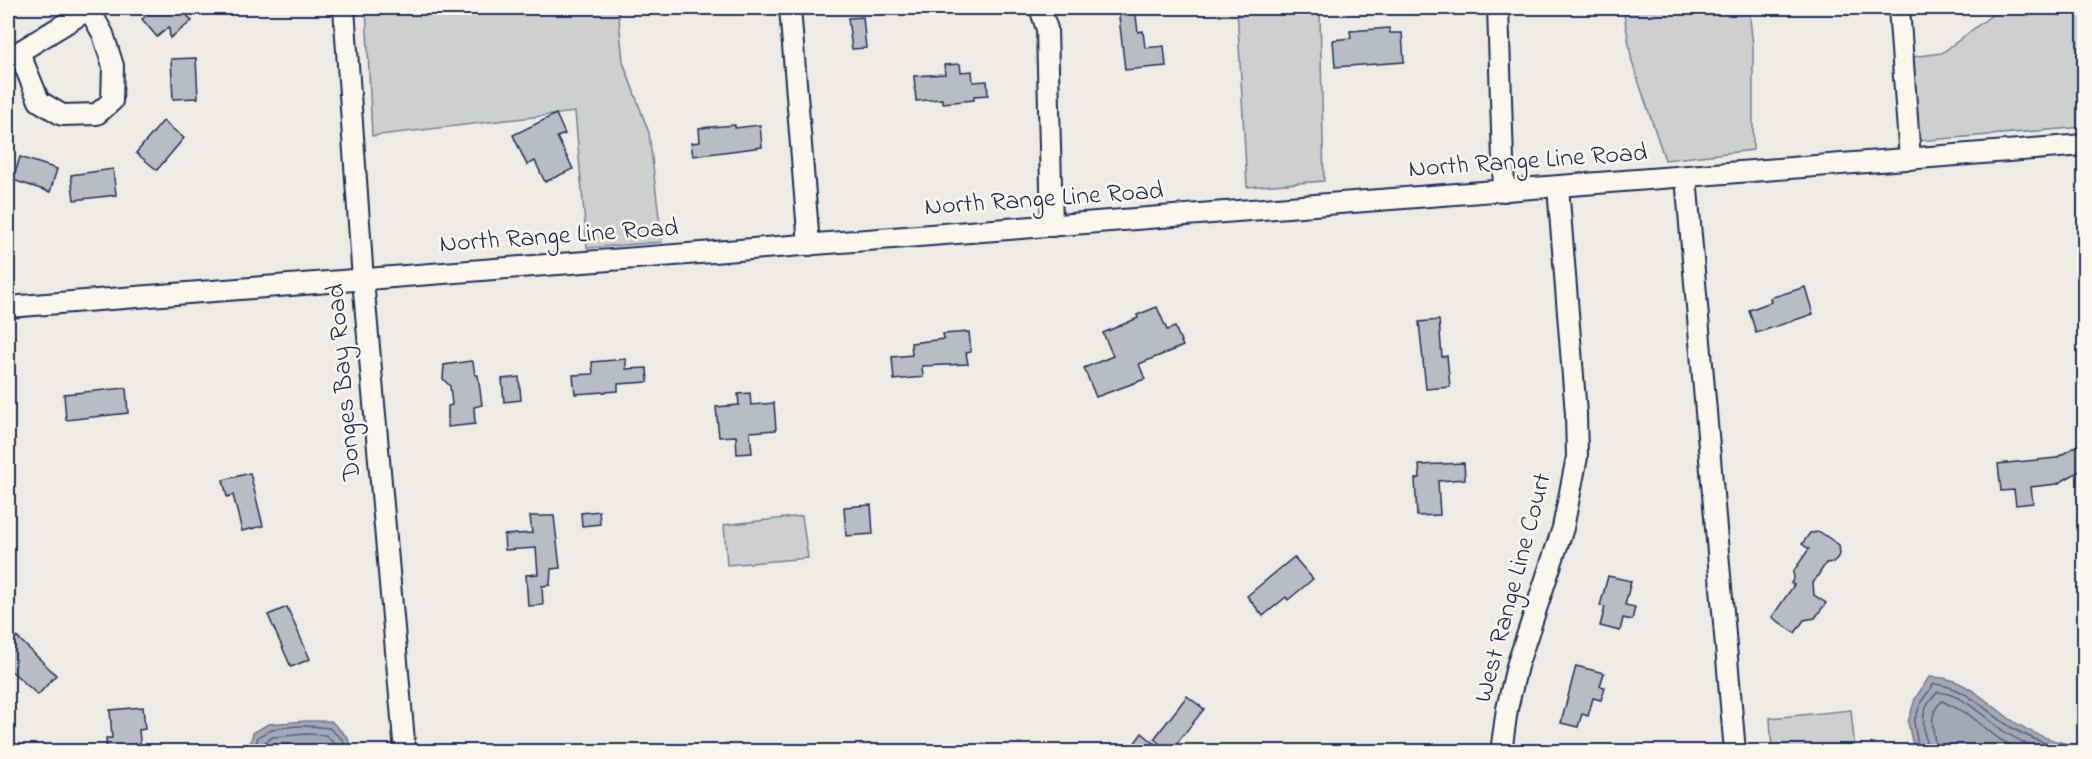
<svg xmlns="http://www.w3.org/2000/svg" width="2092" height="759" viewBox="0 0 2092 759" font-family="'Indie Flower',sans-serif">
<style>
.green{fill:#cecfcf;stroke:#747f96;stroke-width:1.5}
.water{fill:#a3a8b4;stroke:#6d7892;stroke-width:1.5}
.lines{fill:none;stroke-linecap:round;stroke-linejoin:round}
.shore{stroke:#515f80;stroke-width:1.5}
.building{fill:#b9bcc3;stroke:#1b2f5e;stroke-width:1.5}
.minor-casing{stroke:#1b2f5e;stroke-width:24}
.minor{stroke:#fbf7ec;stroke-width:20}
.labels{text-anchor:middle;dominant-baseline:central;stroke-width:5;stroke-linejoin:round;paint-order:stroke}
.street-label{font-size:26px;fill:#1b2f5e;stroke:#fbf7ec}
</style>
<rect width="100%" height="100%" fill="#eeebe4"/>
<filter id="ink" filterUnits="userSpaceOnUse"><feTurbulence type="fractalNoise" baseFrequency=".0167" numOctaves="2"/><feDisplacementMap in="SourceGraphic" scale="12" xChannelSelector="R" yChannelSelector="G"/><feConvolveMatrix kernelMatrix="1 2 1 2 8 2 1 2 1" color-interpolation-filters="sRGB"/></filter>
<g filter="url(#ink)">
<g class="green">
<path d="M366,8h252l5,54 26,71 13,109 -75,6 -12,-136 -203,24z"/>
<path d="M1237,8h89l-6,7 4,166 -77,6z"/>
<path d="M1630,8h119l4,39v103l-88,10 -33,-98 -8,-48z"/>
<path d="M2001,8h83v119l-166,14 -6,-84 30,-4z"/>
<path d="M802,516l6,42 -81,7 -3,-40z"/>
<path d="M1851,710l4,41h-83l-2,-33z"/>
</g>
<g class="water">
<path d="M1929,677c6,1 13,0 19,2 23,6 44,27 62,40 20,14 51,27 74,26v6h-170l-6,-29 7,-23z"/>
<path d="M306,721h25l17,17 3,13h-103l5,-18 15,-9z"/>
</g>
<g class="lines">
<g class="shore">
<path d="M254,752l4,-15c19,-13 49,-12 71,-9l14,12 2,12"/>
<path d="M262,752l3,-10 8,-5 33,-3 19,1 10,9 2,8"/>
<path d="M271,752l5,-6 46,-2 6,8"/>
<path d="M1919,752l-5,-30 7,-20 13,-18c31,2 50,26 75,42 20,13 42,19 65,26"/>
<path d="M1927,752c-2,-24 -11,-41 11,-60 26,2 46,26 67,40 12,8 28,15 42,20"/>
<path d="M1936,752c-1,-19 -10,-37 6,-51l26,13 31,25 24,13"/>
</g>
</g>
<g class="building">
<path d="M156,8h38l-8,6 6,7 -22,17 -1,-11 -12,10 -15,-18z"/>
<path d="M1118,8h17l3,24 5,-1 2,17 19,-2 2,20 -41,4z"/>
<path d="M863,17l3,31 -14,1 -4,-31z"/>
<path d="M1389,28l1,5h12l2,29 -69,5 -2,-27 18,-2 -1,-7z"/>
<path d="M196,58l2,40 -25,1 -2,-40z"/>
<path d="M960,64l1,8 11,-1 1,11 14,-1 1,14 -14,1v4l-31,3 -1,-4 -26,2 -2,-25 31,-2 -1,-9z"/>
<path d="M556,114l9,20 -8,3 16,32 -28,13 -10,-21 -8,4 -14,-30z"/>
<path d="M163,121l21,17 -27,32 -21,-17z"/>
<path d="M735,125v3l25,-3 2,22 -69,9 -2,-13 9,-1 -1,-14z"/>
<path d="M20,157l37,12 -7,23 -37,-12z"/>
<path d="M113,169l3,26 -42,5 -3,-25z"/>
<path d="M1805,287l8,27 -57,19 -7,-23 22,-8 -1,-4z"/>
<path d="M1157,307l10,23 8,-3 8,19 -44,18 6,15 -49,18 -12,-29 29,-12 -10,-23 35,-15 -1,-3z"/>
<path d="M1439,320l3,37 5,-1 3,31 -24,2 -7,-67z"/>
<path d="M969,332l2,20 -5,1 2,11 -46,2 1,11 -29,3 -2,-23 20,-2 -1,-12 33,-4 -1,-5z"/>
<path d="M626,359v10l21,-1 1,14 -30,2v7l-43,3 -2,-19 20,-1 -1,-12z"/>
<path d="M471,361l2,1 2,13h3l4,30 -8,2 1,17 -27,3v-21l4,-1 -2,-19 -7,-7 1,-14z"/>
<path d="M519,377l2,23 -17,2 -2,-23z"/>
<path d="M126,388l2,25 -62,7 -2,-26z"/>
<path d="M750,393l1,12 23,-2 2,27 -26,2 2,21 -15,1 -1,-18 -17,1 -3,-30 23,-2 -1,-11z"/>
<path d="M2085,441v27l-28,16 -26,3 2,16 -17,2 -2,-15 -13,1 -3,-27 58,-6z"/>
<path d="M1464,463l1,16 -27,2 2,34 -23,1 -2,-37 5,-1 -1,-13z"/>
<path d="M250,473l13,53 -21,5 -9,-36 -6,2 -4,-17z"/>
<path d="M871,505l2,29 -27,2 -2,-29z"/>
<path d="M599,511l1,13 -18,2 -1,-13z"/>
<path d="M530,516h24l6,52 -9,1 -1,16 -8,1 1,19 -15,1 -2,-31 12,-1 -2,-26 -31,2 -1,-15 28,-2z"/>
<path d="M1820,532l19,13 1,9 -6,8 -8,1 -13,20 1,12 12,8 -11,15 -11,2 -9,13 -23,-16 22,-32 -3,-2 3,-5 -1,-6 16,-23 -7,-5 8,-11z"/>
<path d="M1294,557l19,22 -25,21 -2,-3 -23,19 -16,-20z"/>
<path d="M1608,576l23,5 -6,24 10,2 -3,13 -9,-2 -3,13 -20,-5 5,-19 -5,-1z"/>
<path d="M287,607l23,52 -19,8 -23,-52z"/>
<path d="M16,636l40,39 -18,20 -30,-27v-22z"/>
<path d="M1576,666l28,7 -4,13 5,1 -4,13 -8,-2 -5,18 -6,-2 -4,13 -17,-4z"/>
<path d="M1187,696l17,13 -34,43 -16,-13z"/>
<path d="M143,707l2,22 -6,1 2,22h-34l-1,-14h6l-2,-28z"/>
<path d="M1142,733l12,10 -6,9h-20z"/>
</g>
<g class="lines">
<defs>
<g id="minor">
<path d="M344,8l19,272 42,472"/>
<path d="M790,8l19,237"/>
<path d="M1040,8l7,21 5,197"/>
<path d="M1498,8l6,183"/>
<path d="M1899,8l11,151"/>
<path d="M19,52l20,49 23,14 35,-1 15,-13 1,-35 -10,-32 -14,-25"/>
<path d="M8,56l11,-4 72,-44"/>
<path d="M1686,177l49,575"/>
<path d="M8,307l2076,-162"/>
<path d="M1501,752l6,-43 10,-43 46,-138 14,-71 -1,-43 -18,-227"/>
</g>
</defs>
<use href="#minor" class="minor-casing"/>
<use href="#minor" class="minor"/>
</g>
</g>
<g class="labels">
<g class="street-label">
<text transform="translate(1528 162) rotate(-4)">North Range Line Road</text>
<text transform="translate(1044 200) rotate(-4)">North Range Line Road</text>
<text transform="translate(559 237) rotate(-4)">North Range Line Road</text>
<text transform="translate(345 382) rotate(-95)">Donges Bay Road</text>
<text transform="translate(1514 588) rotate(-75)">West Range Line Court</text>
</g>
</g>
<rect width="2092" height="759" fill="none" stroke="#fbf7ec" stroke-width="30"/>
<rect x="15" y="15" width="2062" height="729" fill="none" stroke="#1b2f5e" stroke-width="2" filter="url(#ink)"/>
</svg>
